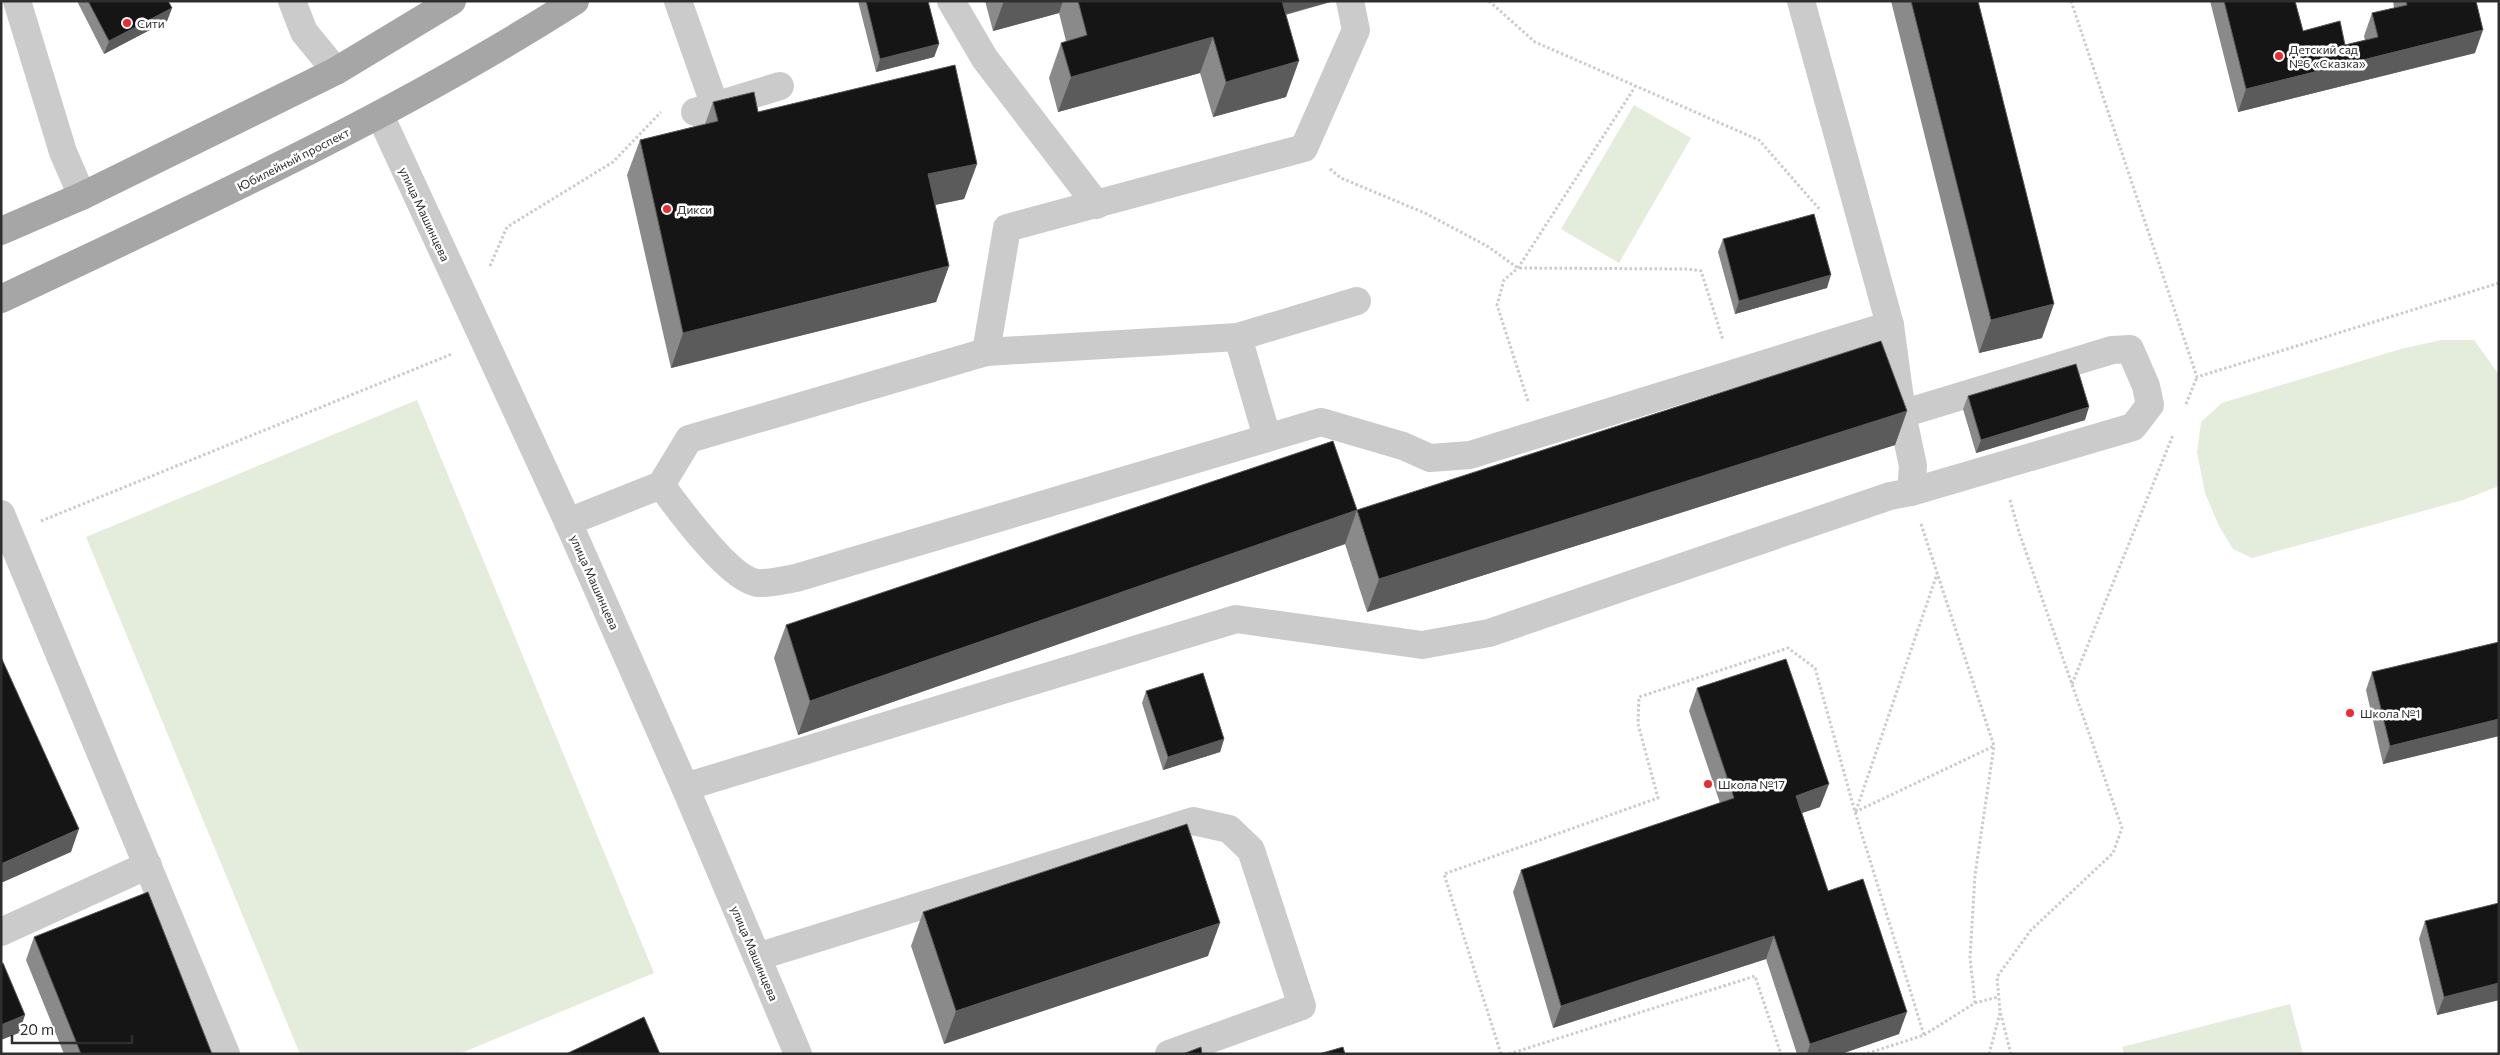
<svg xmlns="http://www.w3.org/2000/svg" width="2500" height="1055" viewBox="0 0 2500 1055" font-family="Commissioner,sans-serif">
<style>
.green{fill:#e4ecdb}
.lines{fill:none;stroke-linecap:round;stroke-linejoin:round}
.path{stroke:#cbcbcb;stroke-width:3;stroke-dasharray:2.5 2.5;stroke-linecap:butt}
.minor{stroke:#cbcbcb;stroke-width:28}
.major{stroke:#a6a6a6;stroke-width:28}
.wall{fill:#8a8a8a}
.shaded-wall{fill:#5b5b5b}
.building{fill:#151515;stroke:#5b5b5b}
.poi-dot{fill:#eb2a31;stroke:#fff;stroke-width:2}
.labels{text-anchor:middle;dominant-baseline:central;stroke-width:5;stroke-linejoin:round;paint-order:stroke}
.poi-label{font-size:12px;fill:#2e2e2e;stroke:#fff;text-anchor:start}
.street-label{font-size:12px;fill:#2e2e2e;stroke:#fff}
</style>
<rect width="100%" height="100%" fill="#fff"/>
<g class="green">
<path d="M1634,105l57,33 -72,125 -58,-34z"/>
<path d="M2441,340h33l25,35v111l-36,14 -211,58 -19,-9 -14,-23 -14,-33 -8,-41 4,-30 21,-19 179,-54z"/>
<path d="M417,400l237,573 -195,81h-159l-214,-517z"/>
<path d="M2290,1004l13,50h-179l-2,-7z"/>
</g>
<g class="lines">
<g class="path">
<path d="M1489,1l46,41 224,98 62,71"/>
<path d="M2071,1l126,376 302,-94"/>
<path d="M1330,169l11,9 86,36 60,32 31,22 170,1 13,2 22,69"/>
<path d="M490,266l17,-39 106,-65 48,-50"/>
<path d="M1528,401l-31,-96 7,-25 14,-12 117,-181"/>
<path d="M2186,404l11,-27"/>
<path d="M2010,500l9,32 103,296 -9,25 -82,77 -34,47 3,34 11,43"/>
<path d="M41,521l411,-167"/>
<path d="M2072,684l101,-249"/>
<path d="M1856,811l81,-237"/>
<path d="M1855,812l139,-66 -73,-222"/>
<path d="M1975,1003l-5,-45 5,-83 19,-129"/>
<path d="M1924,1035l51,-32 23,-6"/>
<path d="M1501,1054l-57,-180 214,-76 -20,-74 1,-27 149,-49 27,20 40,144 69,223 -58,19"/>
<path d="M1509,1054l246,-78 26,78"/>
<path d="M1989,1054l11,-41"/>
</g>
<g class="minor">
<path d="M17,1l46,151 19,44"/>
<path d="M292,1l12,31 32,39"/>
<path d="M678,1l37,105"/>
<path d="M951,1l34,58 112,146"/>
<path d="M695,112l85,-26"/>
<path d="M380,115l188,407 117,265 113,267"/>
<path d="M986,352l252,-15"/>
<path d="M1902,414l210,-64 18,-1 16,37 4,19 -17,22 -222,65"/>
<path d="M1267,437l-29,-100 119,-36"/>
<path d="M661,485c17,23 69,95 97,98 11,1 26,-3 38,-5l525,-156 82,24 27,12 40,-3 420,-130"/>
<path d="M1,514l225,540"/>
<path d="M568,522l93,-37 28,-46 297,-87 21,-124 297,-80 52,-118 -6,-29"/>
<path d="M685,787l551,-168 186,26 67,-12 401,-137 21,-4 2,-26 -11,-52 -12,-89 -89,-324"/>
<path d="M1,932l147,-67"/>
<path d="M757,957l436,-136 36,8 22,21 51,156 -133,48"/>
</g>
<g class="major">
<path d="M1,231l81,-35 254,-125 116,-70"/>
<path d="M1,299c195,-92 392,-182 574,-298"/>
</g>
</g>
<g class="wall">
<path d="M78,1h90l4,7 -5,13 -63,33 -26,-51z"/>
<path d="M858,1h70l11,43 -5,13 -58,15z"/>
<path d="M985,1h349l-48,14v82l-73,20 -13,-44 -142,39 -9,-34 12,-35 5,-2 -7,-28 -66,18z"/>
<path d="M1891,1h87l64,337 -63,15z"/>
<path d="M2210,1h85l8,30 42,14 20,-5 -1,-4 8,-23 22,-5 -1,-7h83l-1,52 -237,59z"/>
<path d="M713,102l264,62 -13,35 -29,6 14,61 -13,36 -265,66 -44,-193 13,-35 65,-16z"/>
<path d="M1723,239l104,49 -92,26 -17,-62z"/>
<path d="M1968,396l117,24 -109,33 -13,-44z"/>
<path d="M1907,411l-12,34 -528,167 -22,-68 -547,191 -24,-77 12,-33 571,-115z"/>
<path d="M2499,642v94l-116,28 -17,-74 6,-18z"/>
<path d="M1697,688l123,119 -18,6 26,78 71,143 -58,20h-44l-31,-95 -213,69 -40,-136 8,-22 199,-67 -31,-92z"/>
<path d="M1146,691l78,48 -4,13 -57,18 -21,-67z"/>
<path d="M2499,903v97l-62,15 -18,-76 6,-18z"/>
<path d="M923,912l285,44 -264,88 -33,-98z"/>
<path d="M34,937l178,117h-148l-38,-94z"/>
</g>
<g class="shaded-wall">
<path d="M1004,1h59l-4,12 -66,18z"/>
<path d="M1271,1h63l-70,19z"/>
<path d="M172,8l-5,13 -63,33 5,-13z"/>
<path d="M2483,30l-8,23 -237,59 8,-23z"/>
<path d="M1213,37l-13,36 -142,39 13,-35z"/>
<path d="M939,44l-5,13 -58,15 4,-13z"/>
<path d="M1299,61l-13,36 -73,20 13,-35z"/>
<path d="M977,164l-13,35 -49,10 13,-35z"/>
<path d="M949,266l-13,36 -265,66 12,-35z"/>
<path d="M1831,275l-4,13 -92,26 4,-13z"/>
<path d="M2054,304l-12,34 -63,15 12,-33z"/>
<path d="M2089,407l-4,13 -109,33 5,-13z"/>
<path d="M1907,411l-12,34 -528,167 12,-33z"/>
<path d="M1357,510l-12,34 -547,191 12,-34z"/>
<path d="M2499,719v17l-116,28 7,-18z"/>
<path d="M1224,739l-4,13 -57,18 5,-13z"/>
<path d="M1829,784l-9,23 -33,11 9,-22z"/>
<path d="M79,829l-8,23 -70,31v-19z"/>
<path d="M1220,923l-12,33 -264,88 12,-33z"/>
<path d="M1774,936l-8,23 -213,69 8,-22z"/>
<path d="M2499,983v17l-62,15 7,-18z"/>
<path d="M1907,1012l-8,22 -58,20h-34l3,-10z"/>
<path d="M25,1015l-6,18 -18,7v-15z"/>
</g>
<g class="building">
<path d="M88,1h80l4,7 -63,33z"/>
<path d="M866,1h62l11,43 -59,15z"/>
<path d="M1078,1h204l17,60 -73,21 -13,-45 -142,40 -10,-34 26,-8z"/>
<path d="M1911,1h67l76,303 -63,16z"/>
<path d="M2224,1h71l8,30 37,-10 5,24 33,-8 -6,-24 35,-8 -1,-4h70l7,29 -237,59z"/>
<path d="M955,65l22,99 -49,10 21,92 -266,67 -43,-193 78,-19 -5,-19 41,-10 4,20z"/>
<path d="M1814,214l17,61 -92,26 -16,-62z"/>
<path d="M1881,341l26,70 -528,168 -22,-69z"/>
<path d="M2076,364l13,43 -108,33 -13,-44z"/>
<path d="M1333,441l24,69 -547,191 -24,-76z"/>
<path d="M2499,642v77l-109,27 -18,-74z"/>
<path d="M1,657l78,172 -78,35z"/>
<path d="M1786,659l43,125 -33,12 32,95 35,-12 44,133 -97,32 -36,-108 -213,70 -40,-136 213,-72 -37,-110z"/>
<path d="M1203,673l21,66 -56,18 -22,-66z"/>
<path d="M1187,824l33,99 -264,88 -33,-99z"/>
<path d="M148,892l64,162h-131l-47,-117z"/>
<path d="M2499,903v80l-55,14 -19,-76z"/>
<path d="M3,963l22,52 -24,10v-61z"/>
<path d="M644,1017l16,37h-94z"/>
<path d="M1201,1047l1,7h-19z"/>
<path d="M1343,1047l2,7h-26z"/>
</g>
<g class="poi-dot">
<circle cx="127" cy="23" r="5"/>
<circle cx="2279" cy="56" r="5"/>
<circle cx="667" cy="209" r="5"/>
<circle cx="2350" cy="713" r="5"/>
<circle cx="1708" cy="784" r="5"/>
</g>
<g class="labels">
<g class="poi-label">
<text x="137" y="23">Сити</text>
<text x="2289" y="49">Детский сад<tspan x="2289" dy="14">№6 «Сказка»</tspan></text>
<text x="677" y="209">Дикси</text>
<text x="2360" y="713">Школа №1</text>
<text x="1718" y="784">Школа №17</text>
</g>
<g class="street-label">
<text transform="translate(293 159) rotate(-27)">Юбилейный проспект</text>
<text transform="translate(425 214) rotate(65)">улица Машинцева</text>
<text transform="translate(595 582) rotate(66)">улица Машинцева</text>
<text transform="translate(755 953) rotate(67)">улица Машинцева</text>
</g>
</g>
<rect width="2500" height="1055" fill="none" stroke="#2e2e2e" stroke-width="5"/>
<path d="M12 1035v8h120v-8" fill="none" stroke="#2e2e2e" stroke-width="2.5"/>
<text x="20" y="1035" font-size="15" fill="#2e2e2e" stroke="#ffffff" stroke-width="4" paint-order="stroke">20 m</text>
</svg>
